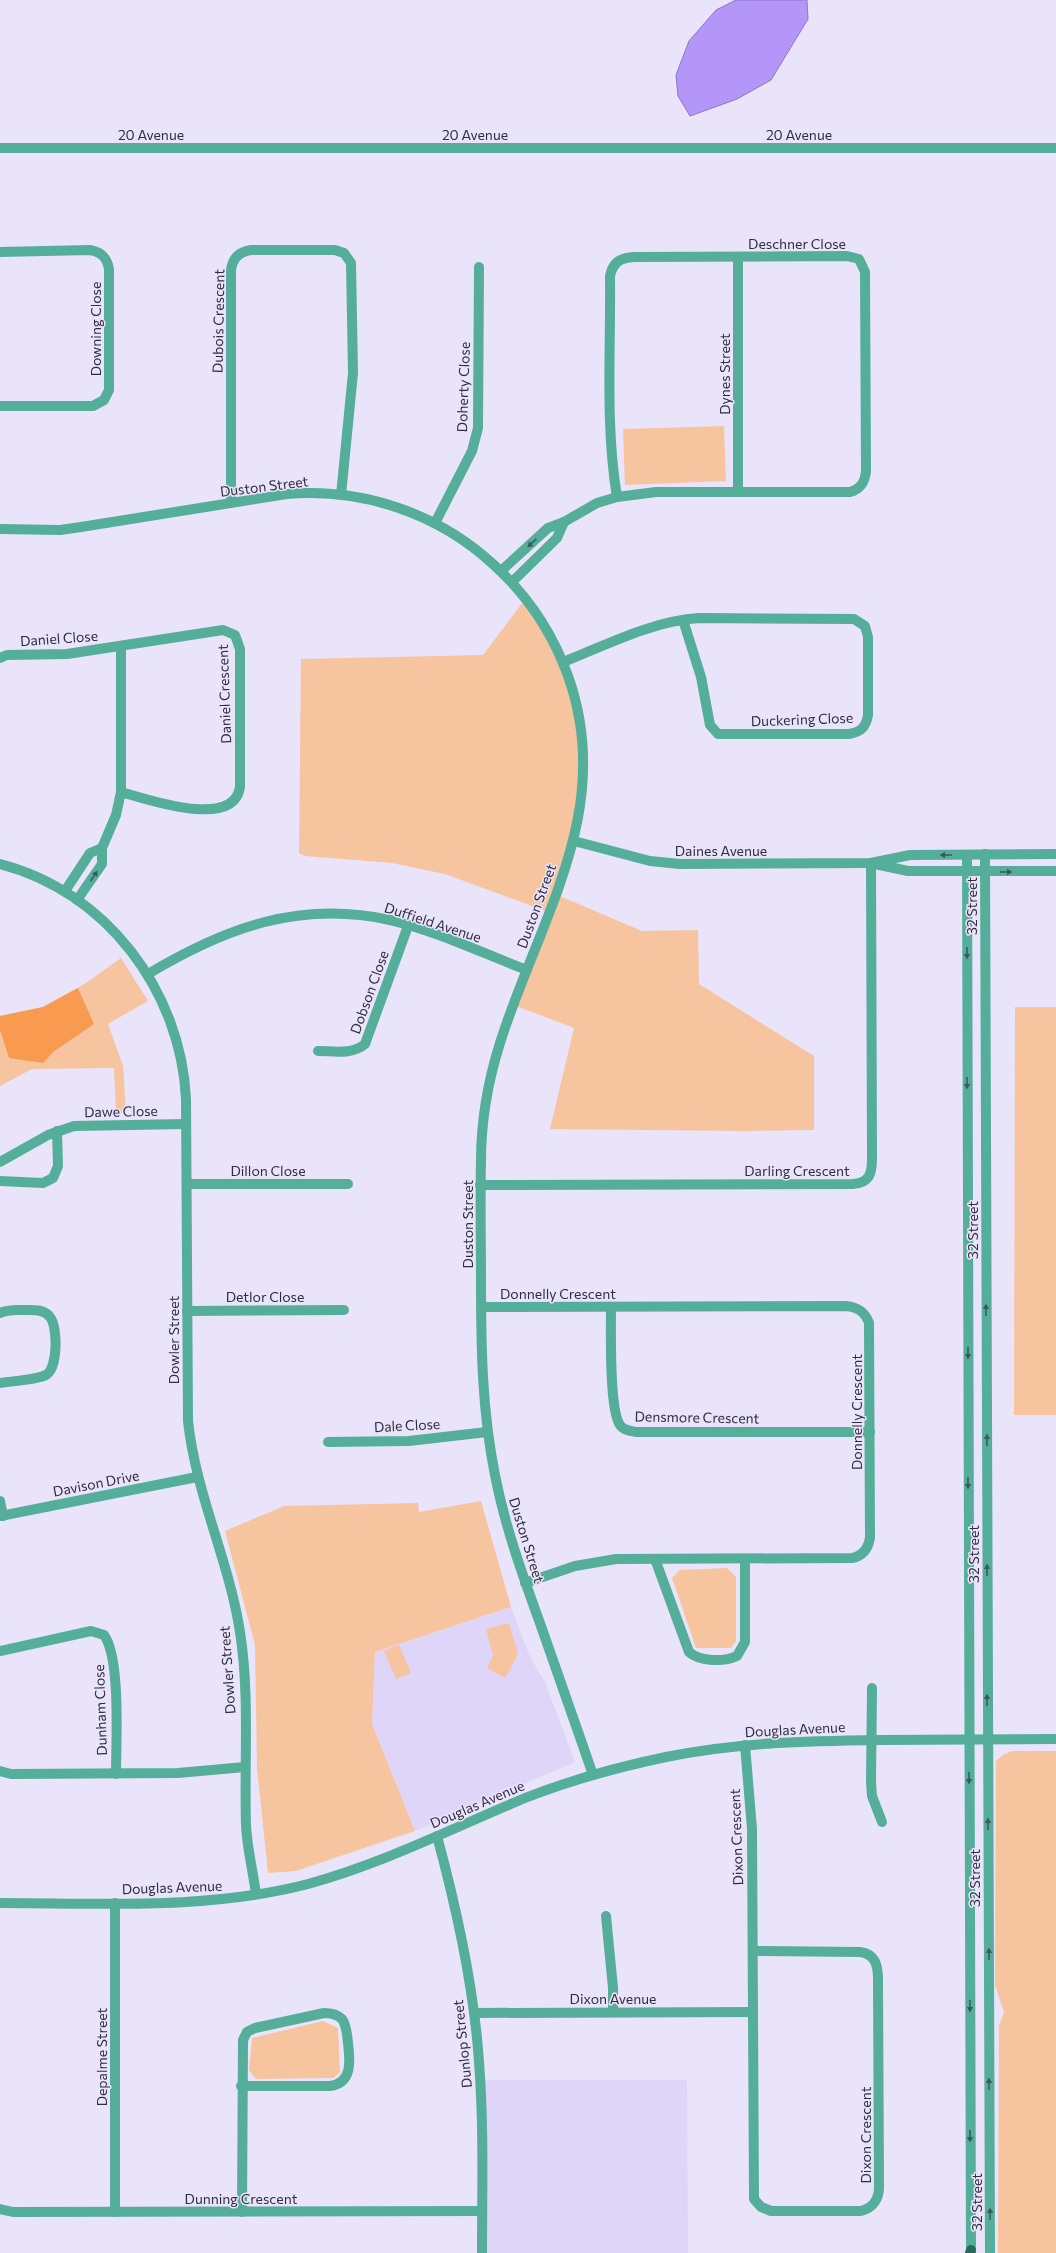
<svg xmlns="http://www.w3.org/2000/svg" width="1056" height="2253" viewBox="0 0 1056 2253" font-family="Commissioner,sans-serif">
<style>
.built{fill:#ded5f9}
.green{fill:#f7c4a0}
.forest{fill:#f89b51}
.water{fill:#b496f9;stroke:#8d76c2}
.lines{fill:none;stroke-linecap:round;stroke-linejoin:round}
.minor{stroke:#54ae9a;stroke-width:10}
.major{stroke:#29695c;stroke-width:10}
.oneway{fill:#3d5a60}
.labels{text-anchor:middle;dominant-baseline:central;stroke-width:3;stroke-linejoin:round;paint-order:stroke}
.street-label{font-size:14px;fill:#312c40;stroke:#e9e4f9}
</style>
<rect width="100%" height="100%" fill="#e9e4f9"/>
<g class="built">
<path d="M511,1607l19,50 15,25 30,80 -160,69 -43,-107 3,-72z"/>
<path d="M480,2080h207l1,173h-206z"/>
</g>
<g class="green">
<path d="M724,426l2,55 -101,4 -2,-56z"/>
<path d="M526,598l44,83 14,103 -29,110 87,37 56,-1 1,54 115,72v74l-73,1 -191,-2 24,-101 -61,-23 35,-93 -103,-38 -53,-11 -87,-7 -6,-3 2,-194 182,-4z"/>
<path d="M121,958l27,43 -40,23 15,42 3,47 -10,1 -2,-46 -82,1 -32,17v-70l43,-9 43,-24z"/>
<path d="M1015,1007h41v408h-42z"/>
<path d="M481,1501l30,106 -136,45 -3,72 43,107 -119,40 -28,2 -11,-105 -2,-123 -30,-114 59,-25 134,-3 1,9z"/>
<path d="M727,1568l9,9v64l-5,7h-35l-24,-70 8,-8z"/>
<path d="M509,1623l9,31 -13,24 -18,-10 6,-13 -7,-26z"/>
<path d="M399,1645l12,28 -15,6 -12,-28z"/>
<path d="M1012,1751h44v502h-58l1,-227 5,-14 -9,-27 1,-224 7,-6z"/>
<path d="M323,2021l15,7 2,45 -7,5 -77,1 -7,-9 3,-32z"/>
</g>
<path class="forest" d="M78,988l16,36 -41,28 -10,11 -34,-5 -9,-28v-14l43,-9z"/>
<path class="water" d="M736,0h71l1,19 -37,61 -34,19 -47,17 -12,-20 -2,-21 13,-34 27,-31z"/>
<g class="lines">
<g class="minor">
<path d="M0,148h1056"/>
<path d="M0,252l90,-2c12,2 17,8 19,19v121l-5,10 -11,6h-93"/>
<path d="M738,257v235"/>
<path d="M231,503v-232c1,-12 7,-19 20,-21h84l9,3 7,10 2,110 -12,122"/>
<path d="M435,523l37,-72 6,-23 1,-161"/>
<path d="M0,529l60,1 21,-3 206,-33c76,-6 151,19 207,71 33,30 59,69 74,111 48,134 -29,243 -68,367 -12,38 -19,78 -19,118 -1,40 0,80 0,120 0,66 1,130 14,194 10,52 28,101 46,151 17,49 35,99 52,149"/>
<path d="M501,571l47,-43 16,-6 33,-19 20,-6 39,-5h194c11,-3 15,-10 16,-21l-1,-199 -6,-13 -12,-3 -213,1c-14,1 -21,5 -24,19 1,73 -5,149 7,221"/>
<path d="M512,582l45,-44 7,-16"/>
<path d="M0,658l7,-3 60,-1 156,-24 12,5 5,14v138c-6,43 -94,12 -119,5"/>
<path d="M563,662c43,-17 89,-41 136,-44l155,1 11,7 3,11v78c-2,12 -7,17 -19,19h-131l-8,-9 -9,-48 -18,-57"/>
<path d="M574,841l76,20 30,3 191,-1 39,-8 146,-1"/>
<path d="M985,854l5,1399"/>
<path d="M967,855l4,1398"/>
<path d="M0,864c106,27 181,127 186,235l2,322c8,74 41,139 52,211 10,64 4,129 6,193 1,23 7,46 10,69"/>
<path d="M875,864l33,7h148"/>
<path d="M65,891l25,-38 12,-5"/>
<path d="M77,900l25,-36v-16l14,-33 5,-23v-145"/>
<path d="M148,974c77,-46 151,-74 242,-54 47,11 92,33 137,50"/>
<path d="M318,1051c16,0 34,4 47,-7l43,-118"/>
<path d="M0,1162l48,-27 26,-9 112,-2"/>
<path d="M0,1181l43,2 10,-5 5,-12 -1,-35"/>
<path d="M187,1184h161"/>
<path d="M480,1185l373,-1c16,-1 19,-10 19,-25l-1,-296"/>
<path d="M481,1307l365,-1c12,1 19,6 23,17l1,215c-2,11 -7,18 -18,20l-236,1 -41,7 -50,17"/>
<path d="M611,1307c0,22 -2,103 9,118 3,5 10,6 16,7h234"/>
<path d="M187,1311l157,-1"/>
<path d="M0,1313c8,-4 16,-3 24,-3 10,0 20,-1 26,7 8,10 8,51 -4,58 -10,5 -34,6 -46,8"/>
<path d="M328,1442l81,-1 78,-9"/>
<path d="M0,1501l3,15"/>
<path d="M0,1516l197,-39"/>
<path d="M655,1559l34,93c11,10 35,10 48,4l8,-14v-83"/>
<path d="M0,1651l91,-20 13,4c17,23 12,108 12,139"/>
<path d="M872,1688l-1,94 1,14 10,26"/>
<path d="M745,1745l7,84 2,370 7,8 10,4h90c12,-3 18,-12 18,-24l-1,-208c0,-14 -3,-25 -18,-27l-107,-1"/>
<path d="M0,1771l11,3 167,-1 67,-6"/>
<path d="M437,1836c20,74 37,150 42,226 5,64 3,128 3,191"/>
<path d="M0,1903c102,0 208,7 308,-19 76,-21 145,-56 217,-86 46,-18 93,-31 141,-41 72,-15 143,-16 216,-17 58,0 116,-1 174,-1"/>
<path d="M606,1916l7,72v24"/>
<path d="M474,2013l279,-1"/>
<path d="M241,2086h89c23,-3 20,-26 18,-43 -1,-8 -1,-17 -6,-24 -5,-5 -11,-6 -18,-6l-69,15 -8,4 -4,8 -1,172"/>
<path d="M0,2209l13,3 469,-1"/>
<path d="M115,2212v-309"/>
</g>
<path class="major" d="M970,2253l1,-3"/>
</g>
<defs><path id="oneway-solid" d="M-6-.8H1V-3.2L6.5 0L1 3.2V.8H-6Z"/></defs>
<g class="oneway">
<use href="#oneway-solid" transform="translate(532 543) rotate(137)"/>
<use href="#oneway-solid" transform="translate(946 855) rotate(-180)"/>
<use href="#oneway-solid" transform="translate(1006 872)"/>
<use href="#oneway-solid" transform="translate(94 876) rotate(-56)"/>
<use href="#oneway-solid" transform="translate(967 953) rotate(90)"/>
<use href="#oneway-solid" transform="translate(967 1083) rotate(90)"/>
<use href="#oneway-solid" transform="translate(986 1310) rotate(-90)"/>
<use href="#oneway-solid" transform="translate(968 1353) rotate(90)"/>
<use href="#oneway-solid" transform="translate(987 1440) rotate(-90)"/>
<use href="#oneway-solid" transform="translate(968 1483) rotate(90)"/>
<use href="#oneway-solid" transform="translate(987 1570) rotate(-90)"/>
<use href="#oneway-solid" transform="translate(987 1700) rotate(-90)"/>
<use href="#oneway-solid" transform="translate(969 1778) rotate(90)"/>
<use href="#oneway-solid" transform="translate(988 1824) rotate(-90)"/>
<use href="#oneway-solid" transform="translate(989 1954) rotate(-90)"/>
<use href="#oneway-solid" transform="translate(970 2006) rotate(90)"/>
<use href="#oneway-solid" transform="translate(989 2084) rotate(-90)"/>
<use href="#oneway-solid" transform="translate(970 2136) rotate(90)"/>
<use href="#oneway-solid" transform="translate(990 2214) rotate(-90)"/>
</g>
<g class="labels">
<g class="street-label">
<text x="151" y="134">20 Avenue</text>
<text x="475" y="134">20 Avenue</text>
<text x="799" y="134">20 Avenue</text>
<text x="797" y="243">Deschner Close</text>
<text transform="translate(218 321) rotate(-89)">Dubois Crescent</text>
<text transform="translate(95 329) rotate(-90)">Downing Close</text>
<text transform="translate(724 374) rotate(-90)">Dynes Street</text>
<text transform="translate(463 387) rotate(-88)">Doherty Close</text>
<text transform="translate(264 486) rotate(-7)">Duston Street</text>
<text transform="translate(59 638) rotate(-4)">Daniel Close</text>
<text transform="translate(224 694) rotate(-92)">Daniel Crescent</text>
<text transform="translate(802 719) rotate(-2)">Duckering Close</text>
<text x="721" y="850">Daines Avenue</text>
<text transform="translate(536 906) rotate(-70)">Duston Street</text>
<text transform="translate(971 906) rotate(-90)">32 Street</text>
<text transform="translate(433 922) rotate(18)">Duffield Avenue</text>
<text transform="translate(369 992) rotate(-70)">Dobson Close</text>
<text transform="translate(121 1111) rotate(-1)">Dawe Close</text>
<text x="268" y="1170">Dillon Close</text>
<text x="797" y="1170">Darling Crescent</text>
<text transform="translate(467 1224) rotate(-90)">Duston Street</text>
<text transform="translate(972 1230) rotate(-90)">32 Street</text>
<text x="558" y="1293">Donnelly Crescent</text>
<text x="265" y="1296">Detlor Close</text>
<text transform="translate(173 1340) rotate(-90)">Dowler Street</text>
<text transform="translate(856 1412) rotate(-90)">Donnelly Crescent</text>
<text transform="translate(697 1417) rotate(1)">Densmore Crescent</text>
<text transform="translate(407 1425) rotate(-3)">Dale Close</text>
<text transform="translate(96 1483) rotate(-11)">Davison Drive</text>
<text transform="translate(527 1540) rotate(73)">Duston Street</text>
<text transform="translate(973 1554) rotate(-90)">32 Street</text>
<text transform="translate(227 1670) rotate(-94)">Dowler Street</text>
<text transform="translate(100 1710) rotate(-92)">Dunham Close</text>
<text transform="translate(795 1729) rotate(-3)">Douglas Avenue</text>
<text transform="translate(477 1804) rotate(-23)">Douglas Avenue</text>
<text transform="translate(736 1837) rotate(-92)">Dixon Crescent</text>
<text transform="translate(974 1878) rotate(-90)">32 Street</text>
<text transform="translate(172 1887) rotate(-2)">Douglas Avenue</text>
<text x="613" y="1998">Dixon Avenue</text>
<text transform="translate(462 2044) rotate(-96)">Dunlop Street</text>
<text transform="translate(101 2057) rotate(-90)">Depalme Street</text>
<text transform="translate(865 2135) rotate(-90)">Dixon Crescent</text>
<text x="241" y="2198">Dunning Crescent</text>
<text transform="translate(976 2202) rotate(-90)">32 Street</text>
</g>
</g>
</svg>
